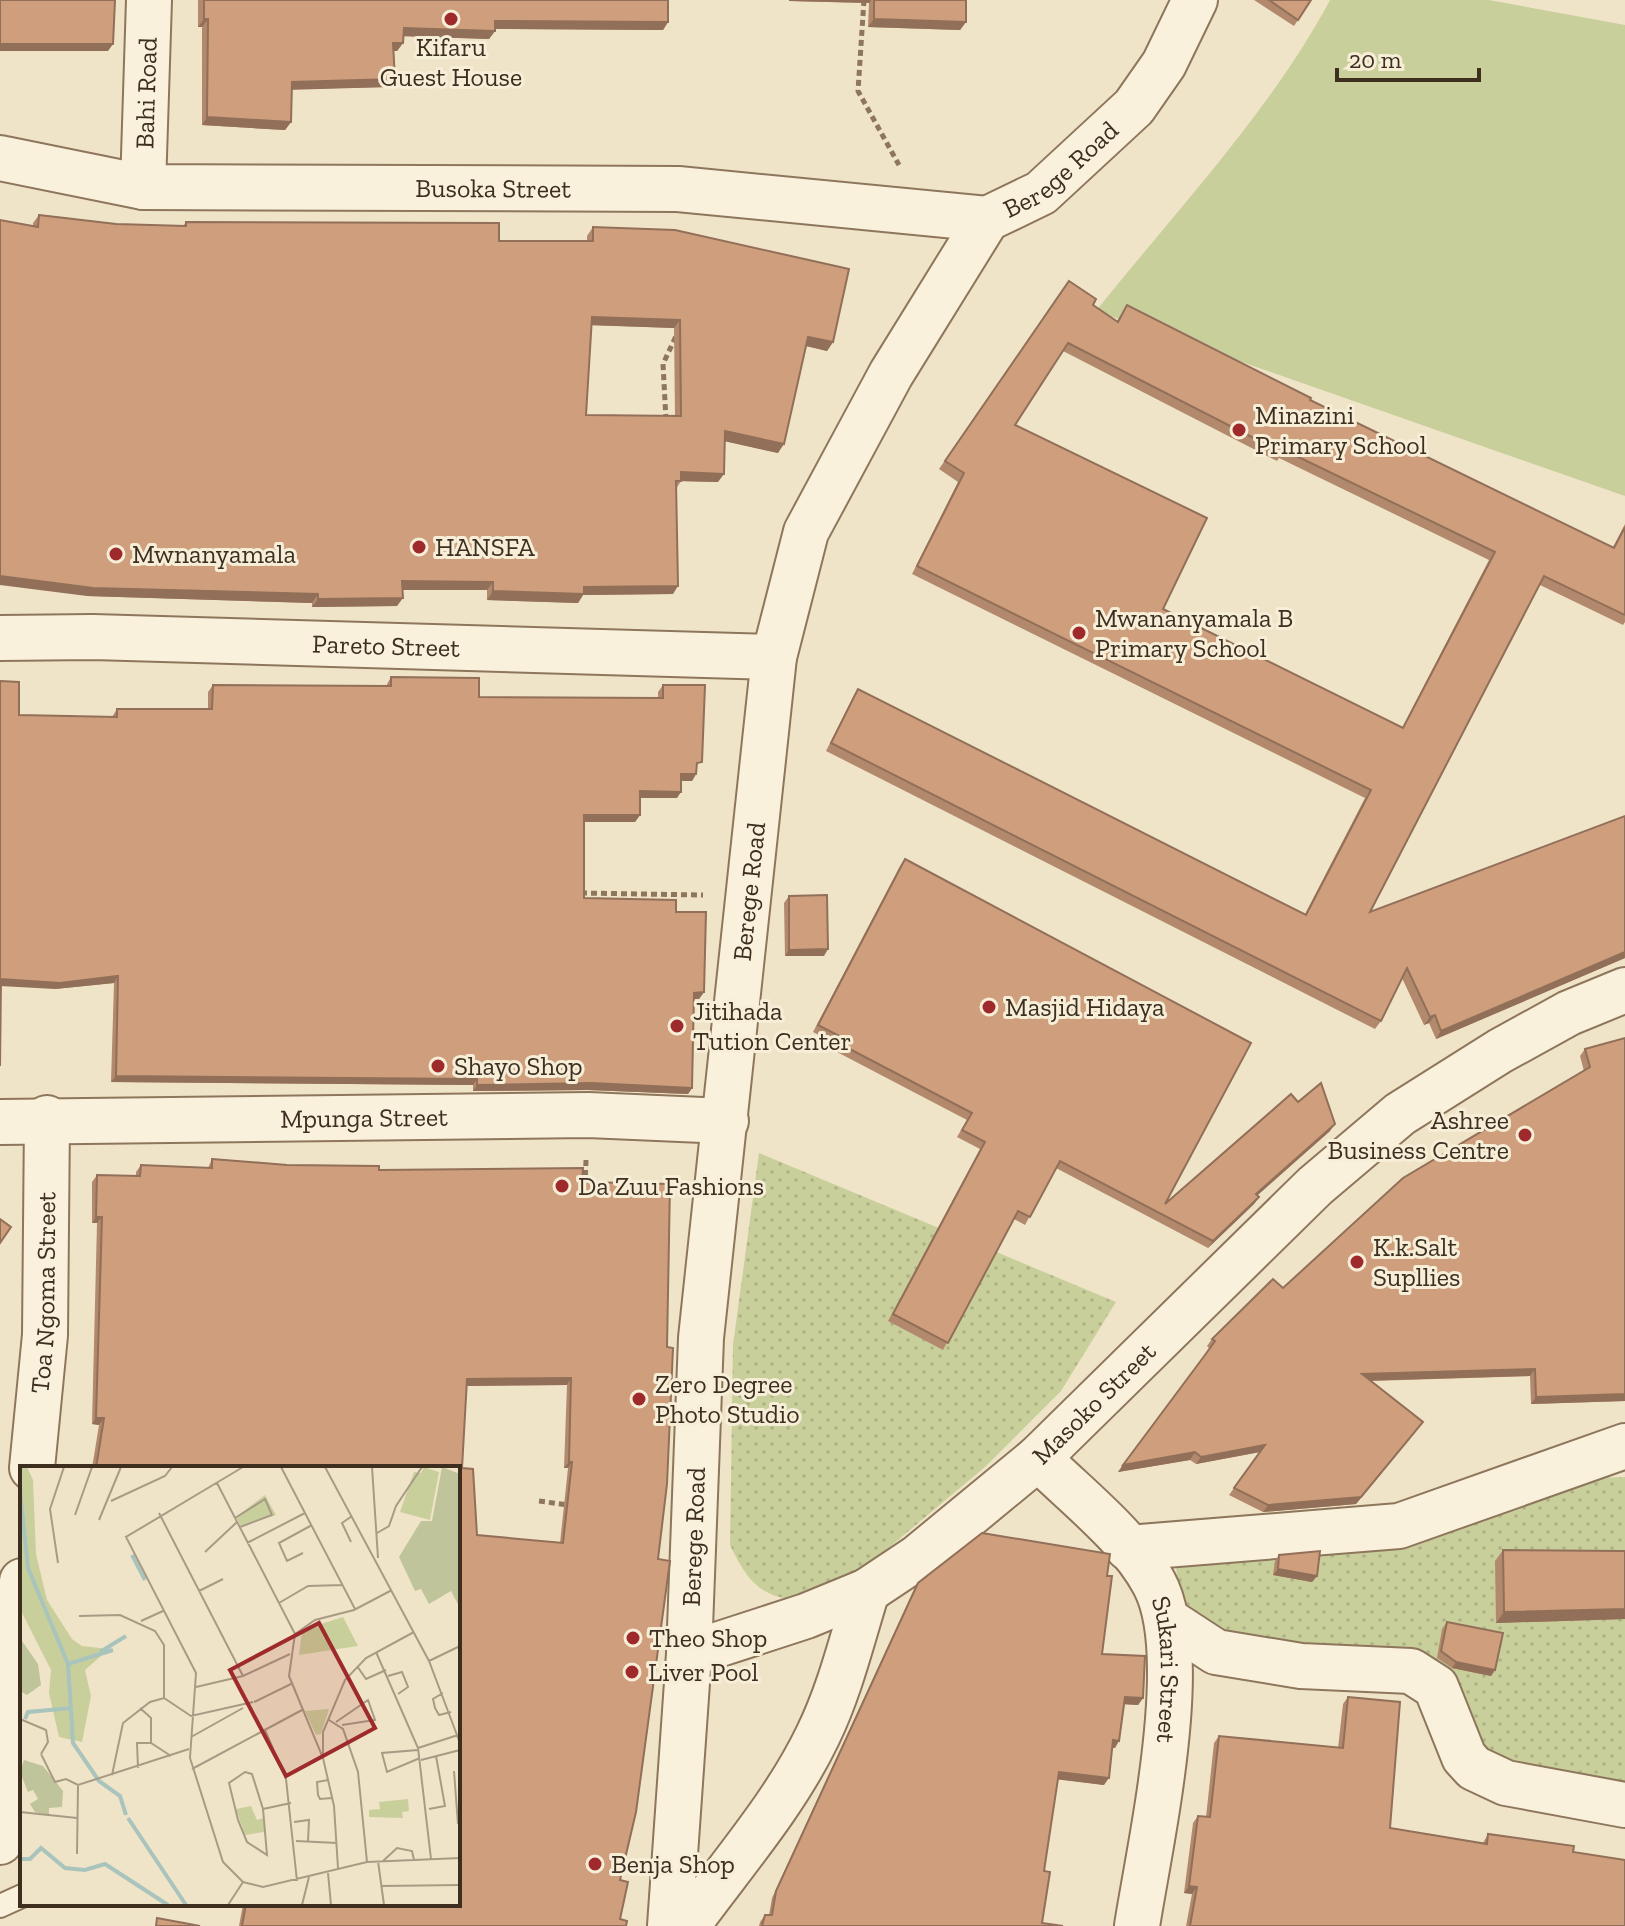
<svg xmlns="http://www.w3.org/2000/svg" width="1625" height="1926" viewBox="0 0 1625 1926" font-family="'Zilla Slab',serif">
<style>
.green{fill:#c9cf9b}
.park{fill:url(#park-dots)}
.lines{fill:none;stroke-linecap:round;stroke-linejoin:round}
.service-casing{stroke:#8d765c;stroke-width:26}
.minor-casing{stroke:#8d765c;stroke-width:48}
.path{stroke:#8d765c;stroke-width:5;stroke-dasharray:6 4;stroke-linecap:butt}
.service{stroke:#faf1dc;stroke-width:22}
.minor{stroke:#faf1dc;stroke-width:44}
.wall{fill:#b2896c;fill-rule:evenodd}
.shaded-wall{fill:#916f58}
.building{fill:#cf9f7d;stroke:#916f58;stroke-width:2;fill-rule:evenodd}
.poi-dot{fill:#9e2a2b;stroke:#f7eed8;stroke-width:3}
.labels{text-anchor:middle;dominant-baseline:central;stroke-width:6;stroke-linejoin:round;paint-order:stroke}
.poi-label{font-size:26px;fill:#3d2e20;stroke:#f7eed8;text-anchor:start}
.street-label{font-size:26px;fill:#3d2e20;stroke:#f7eed8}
.inset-river{fill:none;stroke:#a9c4bc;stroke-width:4}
.inset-road{fill:none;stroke:#a89b85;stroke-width:2}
.view{fill:#9e2a2b;fill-opacity:0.15;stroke:#9e2a2b;stroke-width:4}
.inset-edge{fill:none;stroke:#3d2e20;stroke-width:4}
</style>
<defs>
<pattern id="park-dots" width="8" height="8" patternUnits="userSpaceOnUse" patternTransform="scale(2)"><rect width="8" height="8" fill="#c9cf9b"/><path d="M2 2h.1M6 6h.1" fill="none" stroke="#aeb285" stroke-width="1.8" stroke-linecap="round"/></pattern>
</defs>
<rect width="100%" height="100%" fill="#f0e4c8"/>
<path class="green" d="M1330,0h159l136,25v471l-529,-185c79,-99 175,-200 234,-311z"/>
<g class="park">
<path d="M759,1153l357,149 -55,89 -76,76 -161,135c-53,-2 -70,-6 -94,-57l3,-200z"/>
<path d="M1625,1477v328l-149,-36 -43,-83 -253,-31 -4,-95 206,-11 86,-67z"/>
</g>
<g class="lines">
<defs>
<path id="service" d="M0,1906l22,-10"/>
<g id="minor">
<path id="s1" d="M0,158l143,29 535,2 309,30"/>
<path id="s2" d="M143,187l6,-187"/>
<path id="s3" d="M0,638l93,-1 681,20"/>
<path id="s4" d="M0,1122l588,-7 138,6"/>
<path id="s5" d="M1038,1458c38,38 90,77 116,125 39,72 -4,260 -17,343"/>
<path id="s6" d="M32,1468l13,-133 2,-217"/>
<path d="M1128,1548l271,-22 226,-80"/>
<path d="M1167,1620l49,32 85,14 110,5 25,16 28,70 10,11 32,15 119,22"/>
<path id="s7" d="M689,1654l117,-38 61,-25 51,-34 120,-99 277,-272 85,-72 100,-63 69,-38 56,-23"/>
<path d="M0,1842l22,-261"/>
<path id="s8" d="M670,1926l19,-272 12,-316 73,-681 32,-125 85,-158 96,-155 54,-26 93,-86 30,-43 31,-64"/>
<path d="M687,1926c45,-62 98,-122 131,-191 22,-45 34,-96 49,-144"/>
</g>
</defs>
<use href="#service" class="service-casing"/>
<use href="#minor" class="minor-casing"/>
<g class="path">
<path d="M864,0l-6,91 41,74"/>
<path d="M666,420l-3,-56 14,-30"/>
<path d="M581,893l122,2"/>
<path d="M585,1186l1,-26"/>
<path d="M539,1501l29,4"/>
</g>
<use href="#service" class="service"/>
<use href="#minor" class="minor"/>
</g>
<g class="wall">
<path d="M198,0h470v22l-5,8 -168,-1v2l-6,8 -86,-3v7l-6,8h-3l-5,36 -97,2 -1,33 -6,8 -83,-5v-98h-4z"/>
<path d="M789,0h177v22l-6,8 -92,-3 1,-24 -80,-2z"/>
<path d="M1254,0h57l-17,26z"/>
<path d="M39,215l77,9 67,2 3,-4 313,19h88v-5l6,-9 240,115 -6,9 -21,-5 -28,107 -53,-12 -7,41 -37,-1 -5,8 -3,105 -90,1 -5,8 -91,-3v-10h-85l-5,16 -85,1v-4l-225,-7 -54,-370v-3zM591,325l83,3 1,88 -89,-1z"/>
<path d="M1069,281l24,24 24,16 10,-16 183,95 303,147 12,-23v98l-2,3 -83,-40 -170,327 255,-96v142l-189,81 -7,-16 -5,2 -22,-47 -21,43 -6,8 -549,-278 27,-54 5,-8 447,225 60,-116 -453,-224 46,-92 -19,-13zM1063,351l214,110 2,-3 210,102 -87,168 -239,-119 -148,-184z"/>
<path d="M391,677l88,20 179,1v-6l5,-7 34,84 -1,5 -4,7h-11l-4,17h-37v17l-5,7h-51v76l92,14 28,80 -5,7h-5l-2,89 -4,6 -100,-4 -115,1v-6l-362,-3 3,-99 -59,6 -36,-274 93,2 5,-8h91v-17l5,-7 173,1z"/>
<path d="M905,859l260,345 133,-102 32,29 -73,64 2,2 -5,7 -46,44 -152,-80 -31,57 -11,-6 -71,131 -55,-29 92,-172 -23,-12 10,-17 -130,-68 3,-6 -27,-14 87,-166z"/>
<path d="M789,896l35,60h-39l-1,-53z"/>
<path d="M1625,1038v363l-94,3 -1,-28 -159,5 52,41 -67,82 -93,8 -34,-17 31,-43 -64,12 -6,-4 -72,12 92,-123 -3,-3 5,-7 372,-268 -4,-15 5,-7z"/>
<path d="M212,1159l75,6 295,17 38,698v39l6,7h-387l4,-22h215v-436h-366l7,-43 -7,-1 5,-201h-5v-41l5,-7 39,1v-4l5,-7 67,3zM567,1385l-3,83h4l-8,75 -83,-8 -15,-67 5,-82z"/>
<path d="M1503,1550l122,1v68l-129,4 -1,-62z"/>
<path d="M1279,1555l38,21 -5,6 -39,-7 2,-14z"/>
<path d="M1107,1576l-5,78 41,44 -5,7 -14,-1 -9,44h-3l-8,37 -46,-6 -14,92 -2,52 21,3h-304l1,-4 5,-7h4l3,-17 142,-308 4,-7z"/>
<path d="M1447,1622l48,48 -4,6 -39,-8 -15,-10 5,-29z"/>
<path d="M1348,1697l42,131 93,15 5,-9 85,18 52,74h-439l6,-32 -8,-1 9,-70 5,-7 8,1 8,-74 5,-7 119,12 5,-44z"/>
</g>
<g class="shaded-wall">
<path d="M789,0h82l-2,3 -80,-2z"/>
<path d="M204,19h4l-6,8h-4z"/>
<path d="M874,19l92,3 -6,8 -92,-3z"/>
<path d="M495,21l173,1 -5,8 -174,-1z"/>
<path d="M404,28l91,3 -6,8 -91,-3z"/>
<path d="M393,43h10l-6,8h-9z"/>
<path d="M0,44h113l-5,7h-108z"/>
<path d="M395,79l-6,8 -103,3 6,-8z"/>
<path d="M207,117l84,5 -6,8 -83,-5z"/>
<path d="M592,317l88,3 -6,8 -88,-3z"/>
<path d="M808,337l25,5 -6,9 -25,-6z"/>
<path d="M725,431l59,13 -6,9 -59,-13z"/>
<path d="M681,472l43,2 -6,8 -42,-1z"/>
<path d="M0,576l318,18 -6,9 -225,-7 -87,-11z"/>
<path d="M402,581l91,1 -6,8h-91z"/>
<path d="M678,586l-5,8 -90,1 -5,8 -91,-3 6,-9 91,-4z"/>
<path d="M403,598l-6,8 -85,1 6,-8z"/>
<path d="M681,774h15l-4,7h-15z"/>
<path d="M640,791l41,1 -4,6h-42z"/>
<path d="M584,815h56l-5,7h-55z"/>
<path d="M828,949l-4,7h-39l4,-6z"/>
<path d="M1625,952v6l-189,81 5,-8z"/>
<path d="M118,976l-4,7 -59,6 -55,-3 1,-7z"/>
<path d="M704,992l-5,7h-10l5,-6z"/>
<path d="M1435,1015l-6,8 -5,2 6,-8z"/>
<path d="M116,1076l361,3 -4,6 -362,-3z"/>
<path d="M592,1083l100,5 -4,6 -100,-4 -115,1 4,-6z"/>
<path d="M1335,1124l-5,7 -79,70 5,-7z"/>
<path d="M1259,1197l-5,7 -46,44 5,-7z"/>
<path d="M96,1217h6l-5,6h-5z"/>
<path d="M1535,1369l-5,7 -173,5 5,-7z"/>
<path d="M571,1378l-4,7 -104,1 4,-7z"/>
<path d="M1625,1394v7l-94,3 5,-7z"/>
<path d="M96,1418h8l-5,7 -7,-1z"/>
<path d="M1423,1422l-67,82 -93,8 5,-7z"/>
<path d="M1265,1445l-5,7 -64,12 5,-7z"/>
<path d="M1195,1452l-5,8 -72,12 5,-7z"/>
<path d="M569,1462h3l-4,6h-4z"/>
<path d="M1278,1569l39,7 -5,6 -39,-7z"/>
<path d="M1625,1609v10l-129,4 8,-11z"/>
<path d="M1456,1662l39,8 -4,6 -39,-8z"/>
<path d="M1125,1697l18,1 -5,7 -18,-1z"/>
<path d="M1113,1740l6,1 -4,7 -7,-1z"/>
<path d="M1059,1772l50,6 -5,7 -50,-6z"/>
<path d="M1189,1886l8,1 -5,7 -8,-1z"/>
</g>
<g class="building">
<path d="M0,0h115l-2,44h-113z"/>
<path d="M204,0h464v22l-173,-1v10l-91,-3 -1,15h-10l2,36 -103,3 -1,40 -84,-5 1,-98h-4z"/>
<path d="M874,0h92v22l-92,-3z"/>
<path d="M1269,0h42l-13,20z"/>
<path d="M39,215l77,9 70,2v-4l313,1v18h94v-14l82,3 174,39 -16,73 -25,-5 -24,107 -59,-13 -1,43 -43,-2v9h-5l2,105 -94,1v7l-91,-3v-9l-91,-1 1,17 -85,1v-5l-225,-6 -93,-12v-356l38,7zM592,317l88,3 1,96 -95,-1z"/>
<path d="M1069,281l27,18 -3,6 25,17 9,-17 184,93 -1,2 304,148 11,-21v88l-81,-39 -174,336 255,-96v136l-184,79 -6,-16 -5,2 -23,-49 -26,53 -550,-278 27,-54 448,226 65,-125 -454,-224 47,-93 -19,-12zM1068,343l215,110 1,-3 211,102 -92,176 -240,-119 44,-91 -192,-93z"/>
<path d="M391,677l88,1v19l184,1v-13h42l-3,77 -5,1 -1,11h-15v18l-41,-1v24h-56v83l92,2v12h30l-2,80 -10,1 -2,95 -100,-5 -115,2v-6l-361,-3 2,-100 -58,7 -59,-4 -1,87v-385l19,1v33l98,2v-8h95l1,-24 178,1z"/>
<path d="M905,859l346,184 -86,161 126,-110 7,8 23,-19 14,41 -79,70 3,3 -46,44 -153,-80 -30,56 -12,-6 -70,132 -55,-29 92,-172 -23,-12 10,-17 -130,-68 3,-6 -27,-14z"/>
<path d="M827,895l1,54 -39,1v-54z"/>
<path d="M1625,1038v356l-89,3 -1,-28 -173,5 61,48 -62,75 -93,8 -34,-17 31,-43 -64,12 -6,-5 -72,13 82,-110 10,-14 -3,-2 61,-60 10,9 120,-110 187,-111 -5,-18z"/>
<path d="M212,1159l75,6 92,1v4l204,-2 -1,14 88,2 -3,163 6,1 -6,136 -9,75 12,2 -34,251 -16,68 8,2 -8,37 7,2 -1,5h-384l4,-22h212v-436h-362l8,-50h-8l6,-201h-6l1,-42 43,1 1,-11 71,3zM571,1378l-2,84h3l-9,81 -86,-8 -4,-66 -11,-1 5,-89z"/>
<path d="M0,1219l11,8 -11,16z"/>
<path d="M982,1533l128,21 -3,22h5l-10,78 43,2 -2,42 -18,-1 -6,44 -6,-1 -4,38 -50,-6 -15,99 6,1 -8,51 21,3h-301l3,-11h7l4,-24 142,-308z"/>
<path d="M1503,1550l122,1v58l-121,3z"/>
<path d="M1320,1551l-3,25 -39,-7 1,-14z"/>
<path d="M1447,1622l56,11 -8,37 -39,-8 -15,-11z"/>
<path d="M1348,1697l52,5 -10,126 97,16 1,-10 86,12 -1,6 52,8v66h-435l7,-39 -8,-1 9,-70 12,1 9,-81 124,12z"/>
<path d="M157,1918l43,8h-44z"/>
</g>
<g class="poi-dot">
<circle cx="451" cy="19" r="8"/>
<circle cx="1239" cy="430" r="8"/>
<circle cx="419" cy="547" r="8"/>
<circle cx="116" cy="554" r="8"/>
<circle cx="1079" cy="633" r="8"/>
<circle cx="989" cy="1007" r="8"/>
<circle cx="677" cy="1026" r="8"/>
<circle cx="438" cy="1066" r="8"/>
<circle cx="1525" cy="1135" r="8"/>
<circle cx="562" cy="1186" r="8"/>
<circle cx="1357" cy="1262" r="8"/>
<circle cx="639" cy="1399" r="8"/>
<circle cx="633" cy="1638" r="8"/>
<circle cx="632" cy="1672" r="8"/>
<circle cx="595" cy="1864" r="8"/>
</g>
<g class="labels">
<g class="poi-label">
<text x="451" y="47" text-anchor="middle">Kifaru<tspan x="451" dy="30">Guest House</tspan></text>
<text x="1255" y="415">Minazini<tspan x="1255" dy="30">Primary School</tspan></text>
<text x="435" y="547">HANSFA</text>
<text x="132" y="554">Mwnanyamala</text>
<text x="1095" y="618">Mwananyamala B<tspan x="1095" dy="30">Primary School</tspan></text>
<text x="1005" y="1007">Masjid Hidaya</text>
<text x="693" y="1011">Jitihada<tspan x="693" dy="30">Tution Center</tspan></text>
<text x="454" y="1066">Shayo Shop</text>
<text x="1509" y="1120" text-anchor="end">Ashree<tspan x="1509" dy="30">Business Centre</tspan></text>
<text x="578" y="1186">Da Zuu Fashions</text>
<text x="1373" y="1247">K.k.Salt<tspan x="1373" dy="30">Supllies</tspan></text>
<text x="655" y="1384">Zero Degree<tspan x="655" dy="30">Photo Studio</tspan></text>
<text x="649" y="1638">Theo Shop</text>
<text x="648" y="1672">Liver Pool</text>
<text x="611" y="1864">Benja Shop</text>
</g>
<g class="street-label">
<text stroke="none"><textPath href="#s2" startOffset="94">Bahi Road</textPath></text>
<text stroke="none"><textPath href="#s8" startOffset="1854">Berege Road</textPath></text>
<text stroke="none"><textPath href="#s1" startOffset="496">Busoka Street</textPath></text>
<text stroke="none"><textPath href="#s3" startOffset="386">Pareto Street</textPath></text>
<text stroke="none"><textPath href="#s8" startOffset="1038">Berege Road</textPath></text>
<text stroke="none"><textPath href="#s4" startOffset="364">Mpunga Street</textPath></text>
<text stroke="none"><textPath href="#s6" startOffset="176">Toa Ngoma Street</textPath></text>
<text stroke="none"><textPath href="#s7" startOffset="484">Masoko Street</textPath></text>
<text stroke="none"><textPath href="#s8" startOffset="390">Berege Road</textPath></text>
<text stroke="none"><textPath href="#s5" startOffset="260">Sukari Street</textPath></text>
</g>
</g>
<g transform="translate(20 1466)">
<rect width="440" height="440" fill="#f0e4c8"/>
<path d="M404,1l15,5 -9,48 -30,-8 14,-40 7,1zM323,151l15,29 -59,9 3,-25zM231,340l6,14 7,-2v14l-19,3 -9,-26z" fill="#c9cf9b"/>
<path d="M0,1h7l6,13 3,74 11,46 25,39 10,7 27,3 -24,21 6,26 -9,46 -23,-5 -10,-44 2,-23 -31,-61z" fill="#c9cf9b"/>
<path d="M422,1l18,7v134l-9,-17 -22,13 -8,-15 -6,2 -16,-34 22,-36h11zM0,172l18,26 3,21 -14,10 -7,-4zM4,294l19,6 20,25 -1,16 -13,1v7l-14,-3 -5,-8 8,-5 -5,-9 -5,2 -8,-20z" fill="#bfc49a"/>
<path d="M245,29l11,20 -35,11 -5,-9zM309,243l-8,25 -5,1 -11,-24zM388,333l1,12 -7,1 1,6 -34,-1v-7l11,-1 -1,-7z" fill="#c9cf9b"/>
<path class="inset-river" d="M0,25l8,77 40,96 5,79 26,38 21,15 6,19M112,89l13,25M80,186l26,-16M48,198l45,-14M5,253l3,-7 44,-4M108,352l58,87M0,393h10l11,-11 24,20 20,2 20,-6 63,41"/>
<path class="inset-road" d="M223,1l-117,70 70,136 -6,85 33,104 20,20 20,5 104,-25 93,-4M261,1l74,142M305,1l104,194 31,82M352,1l6,91M197,17l78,151 -6,42 34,82 11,48 4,62M91,35l54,-25 7,-9M139,47l84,163M55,49l17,-48M215,52l30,-19 7,16 -32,12M79,54l22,-53M357,67l12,-7 7,-20 26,-39M331,76l-9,-19 10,-7M227,77l58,-30M185,86l32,-30M283,87l-16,8 -8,-18 33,-18M38,97l-8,-54 14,-42M179,125l24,-12M259,137l29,-17 34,-1M59,150l41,-1 35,16 9,14v53M121,155l22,-10M275,168l20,-14 39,-10 38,-20M356,186l42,96 13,111M409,195l31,-15M337,200l9,13 20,-9M368,210l14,-4 6,15 -10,7M176,221l47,-11 47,-22M423,227l-10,6 2,9 4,7 12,-3M234,236l37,-18M120,242l11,10v25M0,253l26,11 2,12 -7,12M309,254l14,9 15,43 9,90M316,256l32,-22 7,20 -33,5M245,264l21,49 11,102M171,271l52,-29M398,282l40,-13M398,284l-36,3 5,19 33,-14M21,288l14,28 11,-3 12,6 111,-36M303,290v-24l22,-52 21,-22 48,-26M401,294l39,-10M118,302l-1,-25h14l20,13M172,303l110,-59M434,305l4,53M225,306l7,2 11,35 4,46 -20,-13 -9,-22 -9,-37zM92,309l11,-52 27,-21 14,-4 27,18 62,-14M308,314l-11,2 1,13 2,4 12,-1M243,343l28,-6M409,343l16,-3 -9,-50M0,346l57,6M274,356l15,-2 -1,22M276,375l41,2M57,388l1,-68M358,395l6,44M363,395l14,-13 15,3 2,9M308,407l3,32M361,420l79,-1M208,439l15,-23M282,439l7,-28"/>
<path class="view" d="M299,157l56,105 -89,48 -56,-106z"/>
<rect width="440" height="440" class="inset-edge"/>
</g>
<path d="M1337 68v12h142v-12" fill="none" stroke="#3d2e20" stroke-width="4"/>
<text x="1349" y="68" font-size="24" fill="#3d2e20" stroke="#f7eed8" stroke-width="6" paint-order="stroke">20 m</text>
</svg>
